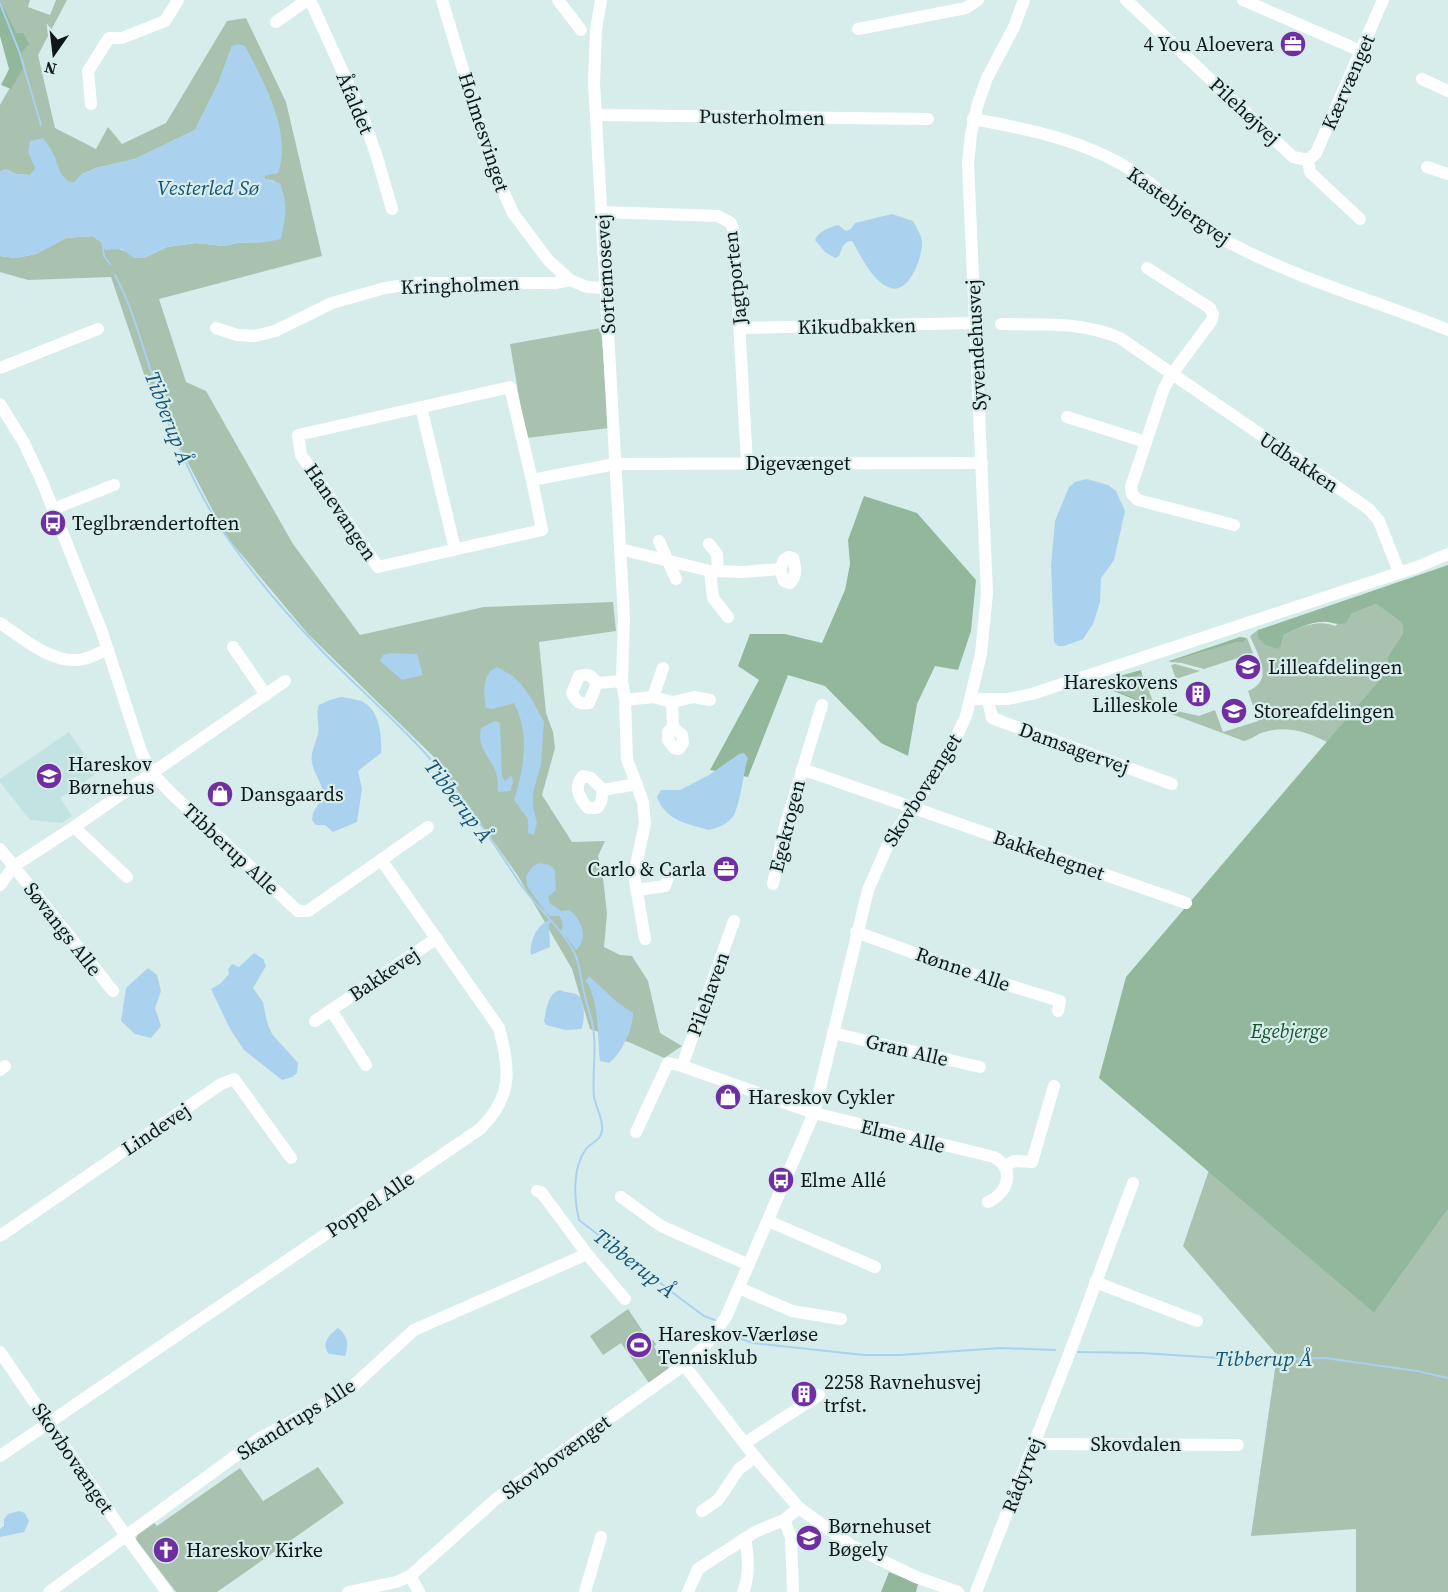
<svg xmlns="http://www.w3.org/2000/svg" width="1448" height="1592" viewBox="0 0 1448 1592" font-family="'Source Serif 4',serif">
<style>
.built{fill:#c3e2e2}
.green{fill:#a9c1af}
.forest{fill:#92b79b}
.water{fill:#aad1ee}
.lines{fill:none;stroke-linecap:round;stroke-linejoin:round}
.stream{stroke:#aad1ee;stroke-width:2}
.minor{stroke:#fff;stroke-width:12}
.labels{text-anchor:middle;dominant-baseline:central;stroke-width:4.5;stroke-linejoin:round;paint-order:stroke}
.poi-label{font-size:20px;fill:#0f1717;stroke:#d7edec;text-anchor:start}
.street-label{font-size:20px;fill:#0f1717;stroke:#d7edec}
.park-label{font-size:20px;font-style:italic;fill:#17532d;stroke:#d7edec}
.water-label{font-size:21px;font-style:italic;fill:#135378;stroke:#d7edec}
</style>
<rect width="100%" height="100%" fill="#d7edec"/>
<path class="built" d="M69,732l28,41 -37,25 12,18 -10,7 -32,-3 -30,-38v-3z"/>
<g class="green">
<path d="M0,0h30l-2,7 22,8 6,-15h11l-29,55 17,73 41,21 12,-22 14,17 44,-21 61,-102 19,-3 40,84 36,154 -163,43 27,83 20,9 87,153 67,91 124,-28 129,-5 3,29 -77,11 7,71 7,19 2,16 -13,47 30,47 33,-1 -7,15 5,21 4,37 -3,33 16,8 12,1 16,25 12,52 22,13 -18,12 -33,-15 -41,-14 -18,-60 -54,-93 -84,-119 -126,-123 -82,-98 -78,-150 -37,-109 -83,3 -28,-8v-16l16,2 20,-4 30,-16 27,-2 9,7 42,15 23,-11 29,-4 28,3 13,-3 30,-1 8,-61 -10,-2 -1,-3 4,-2 -36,-128 -14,38 -23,46 -60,29 -39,9 -14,6 -8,9 -6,-1 -9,-10 -23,-4 -6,7 -14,-1 -10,-5 -6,3v-67l24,-42z"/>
<path d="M601,328l8,100 -83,10 -16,-94z"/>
<path d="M1376,604l26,19 1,10 -15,23v14l-61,72c-22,-11 -42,-17 -66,-9 -6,3 -10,6 -17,8l-89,-33v-2l-51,-20 38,-12 13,32 44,10 16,-6 8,22 35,-11 -10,-30c27,-11 10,-35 2,-55l8,-6v8l23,7 3,-10c16,-8 34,-16 51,-9l16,-12z"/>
<path d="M1247,638l6,15 -49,16 -22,-6 -12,-1 67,-20h7z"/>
<path d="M1175,664l25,7 -24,8 -5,-14z"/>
<path d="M1209,1170l165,143 74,-104v383h-92v-63l-105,7 26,-181 -94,-109z"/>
<path d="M628,1309l22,33 3,-2 3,4 -2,3 15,21 -20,15 -28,-40 -18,12 -13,-19z"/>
<path d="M318,1467l26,36 -127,89h-41l-40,-52 1,-5 17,-12 3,3 83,-58 23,33z"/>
</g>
<g class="forest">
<path d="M0,0l16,33h7l6,11 -8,9 3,13 -13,23 -10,-4 8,-16 -9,-33z"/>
<path d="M864,496l53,17 59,67 -5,51 -13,39 -23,-4 -18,38 -9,52 -27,-13 -56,-57 -37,-11 -40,102 -38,-7 49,-90 -21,-14 12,-32h35l37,9 23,-53 5,-26 -2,-24z"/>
<path d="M1448,565v644l-74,104 -275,-235 27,-101 262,-307v-14l15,-23 -1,-10 -26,-19 -25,10 -5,9c-12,3 -15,-2 -24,-1 -12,0 -28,8 -38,13l-3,10 -3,4 -12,-4 -8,-7v-8z"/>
<path d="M1240,637l7,1 -3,4h-7l-67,20 -1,-1z"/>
<path d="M1141,670l1,4 -37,12 50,20v2l-61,-25z"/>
<path d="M889,1572l29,12 -2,8h-35z"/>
</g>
<g class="water">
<path d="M238,44l7,2c18,34 48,88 33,127l-14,3 1,3 15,4c8,22 6,33 1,56l-14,3 -30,1 -13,3 -28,-3 -29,4 -23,11h-10l-12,-9 -17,1 -3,-7 -9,-7 -27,2 -30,16 -20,4 -16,-2v-84l6,-3 10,5 14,1 5,-7 -7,-16 2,-11 13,-3c3,4 7,8 9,13 7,12 6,29 22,32l8,-9 14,-6 39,-9 60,-29 23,-46 14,-38z"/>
<path d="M892,214l21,7c3,6 9,15 9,21 1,14 -13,52 -31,46 -19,-6 -29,-31 -39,-47 -9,0 -10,8 -13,15l-4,2 -10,-6 -10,-12c5,-10 13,-12 23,-15l8,6 5,-2 4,-6z"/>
<path d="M1087,479l21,6 8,6 9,20 -11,49 -13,18 -1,24 -7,22 -10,15 -19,7h-6l-4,-4 -3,-77 4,-44 14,-34 6,-5z"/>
<path d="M391,653l26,1 6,21 -21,5 -22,-19 3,-6z"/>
<path d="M497,667l16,9 8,8 10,14 13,24 -3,42 -8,29v14l4,16 -3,12 -6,-2v-14l-14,-19c10,-31 16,-67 0,-97l-21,6 -7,-1c-3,-14 -4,-35 11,-41z"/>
<path d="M341,697c7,1 14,2 20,4 19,8 21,35 20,52l-23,18 4,18 -5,33 -24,10 -8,-7h-9l-4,-5 1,-7 11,-18c-2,-12 -10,-21 -12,-32 -2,-10 4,-20 6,-29 2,-10 -3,-19 1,-29l11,-5z"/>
<path d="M495,721l5,2 2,53 3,5 7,-6 1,7 -3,9 -12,1c-1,-5 0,-10 -1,-15 -4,-19 -21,-27 -16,-49z"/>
<path d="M744,753l4,5c-5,14 -8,53 -17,61 -5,6 -15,9 -22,11 -22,-6 -44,-10 -52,-33l4,-7h19l29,-15 30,-21z"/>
<path d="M540,863l10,2 5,5 1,20 -8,7 2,6 11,8 8,-1c13,8 20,30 7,40l-9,-12 -7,-5c4,-6 3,-11 -1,-17h-9l-4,-3 -19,-27 -1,-10 7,-10z"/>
<path d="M549,920l2,2 -2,3 1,22 -19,8c-2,-13 6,-30 18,-35z"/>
<path d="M254,953l9,6 3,7 -13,22 10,14 4,20 5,12 26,29 -1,10 -5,4 -10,3 -38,-30 -14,-21 -19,-40 10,-6 8,-9 -1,-5 4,-5 7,3z"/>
<path d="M148,968l9,7 4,16 -6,17 6,18 -10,12 -16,-4 -14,-13 5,-33z"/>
<path d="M589,976l28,26 16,11c0,16 -11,40 -24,50l-9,-2c-3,-24 0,-59 -14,-80z"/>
<path d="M560,990c5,3 15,2 19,6 6,5 6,27 2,33l-15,1 -20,-5 -2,-4c3,-12 3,-27 16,-31z"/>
<path d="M338,1328c10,8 11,16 7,28l-16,-2c-9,-10 0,-19 9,-26z"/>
<path d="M19,1511l6,2 4,8 -5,11 -24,5v-8l4,-3v-7l4,-5z"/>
</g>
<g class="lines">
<g class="stream">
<path d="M0,3l19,48 22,74"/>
<path d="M102,241l2,15 6,8"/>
<path d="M115,275c17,31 25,65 37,99 22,65 45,124 87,180 25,34 54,67 83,97 34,35 71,67 103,102 35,39 64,83 92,126 17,27 44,47 58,75 5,12 6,26 9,38 3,15 9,28 10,43 2,21 -2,41 0,62 2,11 9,21 8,32 0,11 -10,13 -16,20 -14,19 -12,49 -7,71l102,79 23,17 11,4"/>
<path d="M730,1331l11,8 12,4 111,12h36l101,-7 54,2"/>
<path d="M1078,1352l64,1 108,7 75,-2 92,13 31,7"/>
</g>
<g class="minor">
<path d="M310,0l51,112 15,42 16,55"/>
<path d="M442,0l50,166 21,47 35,47 22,20 17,7 18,1"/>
<path d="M558,0l23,30"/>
<path d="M601,0l-5,29 -2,54 30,534 -2,64 3,19 2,59 16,43 2,21 -11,52 11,64"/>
<path d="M1126,0l167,157 15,3"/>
<path d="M1243,0l118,51"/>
<path d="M276,22l31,-22"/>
<path d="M858,29l108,-21 12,-8"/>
<path d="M1422,79l26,12"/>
<path d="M91,104l-3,-33 21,-33h13l43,-17 13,-21"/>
<path d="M597,115l331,4"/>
<path d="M973,119c57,10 119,23 167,57 31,22 58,51 92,68 68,36 145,57 216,86"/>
<path d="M1308,160l8,-7 67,-153"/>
<path d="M1308,160l2,12 50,47"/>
<path d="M1427,167l21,7"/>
<path d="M602,212l116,4 13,7 3,9 13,231"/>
<path d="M1147,268l63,40 3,6 -1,6 -40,54 -8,14 -33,99 1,7 6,6 96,25"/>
<path d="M1001,324c43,1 79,-3 119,14l249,171 10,12 20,51"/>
<path d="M216,328l21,7 18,1 20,-5 57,-28 53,-15 33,-5h137l15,-3"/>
<path d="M740,328l235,-5"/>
<path d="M0,368l98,-39"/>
<path d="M0,404l24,39 17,36 61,153 40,122 10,19 19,20 127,118h10l120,-84"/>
<path d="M421,407l34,142"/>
<path d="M1067,417l79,25"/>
<path d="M532,480l-22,-93 -212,48 3,20 77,112 164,-37 -10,-50 83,-16 367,-1"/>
<path d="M53,509l61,-24"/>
<path d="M659,541l17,38"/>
<path d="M709,544l8,10 1,17"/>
<path d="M620,549l90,22 34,1 36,-3 4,12 6,2c7,-7 6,-15 3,-25l-4,-1 -5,3 -4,9"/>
<path d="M710,571l3,27 15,19"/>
<path d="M0,623c22,14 49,39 77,37 10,0 22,-7 31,-11"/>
<path d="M233,647l33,48"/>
<path d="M597,683c-6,-8 -9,-10 -18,-7l-7,17c4,8 7,12 17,10l8,-20 25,-2"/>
<path d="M653,697l10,-29"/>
<path d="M971,699h37l24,-5 385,-127 31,-13"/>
<path d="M625,700l28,-3 19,5 22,-5 16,3"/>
<path d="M988,700l4,18 180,66"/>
<path d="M672,702l1,25 -5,5v8l6,8 5,1 4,-6 -1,-8 -9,-8"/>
<path d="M802,769l384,134"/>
<path d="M603,790l-12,-12 -8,-2c-10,11 -4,22 5,32h9l4,-6 2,-12 34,-6"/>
<path d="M74,827l53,50"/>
<path d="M0,849l113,142"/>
<path d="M773,884l11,-54 38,-125"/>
<path d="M0,885l14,-19 60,-39 211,-146"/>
<path d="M637,890l28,-4 3,-9"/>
<path d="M856,932l116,42 88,27 -2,10"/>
<path d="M331,1010l35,55"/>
<path d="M315,1021l122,-83"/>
<path d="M833,1033l147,34"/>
<path d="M682,1066l52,-145"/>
<path d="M0,1070l5,-4"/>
<path d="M636,1132l32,-69 14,3 132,47 180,44c22,12 14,36 -6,45"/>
<path d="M1005,1166l9,-5 18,1 22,-76"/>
<path d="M537,1191l4,1 46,62 38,45"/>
<path d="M621,1197l40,29 88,39"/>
<path d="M768,1221l107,46"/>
<path d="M0,1236l221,-152 13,-5 57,79"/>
<path d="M1095,1282l102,39"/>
<path d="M739,1288l53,23 49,8"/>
<path d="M0,1352l126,184 41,56"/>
<path d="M684,1365l71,92 44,51 53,38 64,31 42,15"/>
<path d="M745,1443l74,-48"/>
<path d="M1034,1444l204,1"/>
<path d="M0,1456l480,-327c33,-33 30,-58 19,-101l-117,-167"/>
<path d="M702,1511l16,-11 21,-31 16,-12"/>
<path d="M784,1520l7,17 2,55"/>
<path d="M410,1576l9,16"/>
<path d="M49,1592l211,-154 74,-39 19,-13 61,-56 173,-76"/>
<path d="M348,1592l48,-10 14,-6 86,-77 188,-134 22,-20 20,-28 88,-204 54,-223 22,-50 57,-82 19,-42 15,-62 6,-61 -19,-429 3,-30 7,-31 9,-25 27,-51 10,-27"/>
<path d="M585,1592l16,-55"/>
<path d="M688,1592l10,-23 57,-37 29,-12 15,-12"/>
<path d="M743,1592c7,-16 5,-38 2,-54"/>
<path d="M976,1592l92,-235 65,-174"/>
</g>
</g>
<defs>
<symbol id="office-disc" viewBox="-11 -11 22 22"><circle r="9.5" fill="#702ea3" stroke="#d7edec"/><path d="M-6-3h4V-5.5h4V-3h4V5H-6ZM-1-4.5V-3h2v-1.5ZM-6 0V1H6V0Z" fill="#fff"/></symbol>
<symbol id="bus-disc" viewBox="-11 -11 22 22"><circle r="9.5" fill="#702ea3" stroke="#d7edec"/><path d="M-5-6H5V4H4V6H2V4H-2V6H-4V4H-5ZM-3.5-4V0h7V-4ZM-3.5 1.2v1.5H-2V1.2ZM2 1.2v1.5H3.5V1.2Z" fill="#fff"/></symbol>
<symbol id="school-disc" viewBox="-11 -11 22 22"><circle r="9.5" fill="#702ea3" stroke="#d7edec"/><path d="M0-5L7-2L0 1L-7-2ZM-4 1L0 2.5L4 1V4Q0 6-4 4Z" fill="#fff"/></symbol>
<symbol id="building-disc" viewBox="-11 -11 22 22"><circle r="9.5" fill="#702ea3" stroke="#d7edec"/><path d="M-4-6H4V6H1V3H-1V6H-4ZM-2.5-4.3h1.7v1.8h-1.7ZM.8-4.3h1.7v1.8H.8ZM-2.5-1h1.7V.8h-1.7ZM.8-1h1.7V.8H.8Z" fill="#fff"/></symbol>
<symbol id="shop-disc" viewBox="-11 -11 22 22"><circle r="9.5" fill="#702ea3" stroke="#d7edec"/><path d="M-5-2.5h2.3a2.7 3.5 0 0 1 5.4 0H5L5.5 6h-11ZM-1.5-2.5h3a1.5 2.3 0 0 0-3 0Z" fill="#fff"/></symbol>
<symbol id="stadium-disc" viewBox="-11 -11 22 22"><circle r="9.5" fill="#702ea3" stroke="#d7edec"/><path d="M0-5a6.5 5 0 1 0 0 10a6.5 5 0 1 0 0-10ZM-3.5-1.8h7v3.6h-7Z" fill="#fff"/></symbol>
<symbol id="church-disc" viewBox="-11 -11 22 22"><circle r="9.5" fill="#702ea3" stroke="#d7edec"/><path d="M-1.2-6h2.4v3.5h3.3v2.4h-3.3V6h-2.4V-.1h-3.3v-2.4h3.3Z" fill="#fff"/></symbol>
</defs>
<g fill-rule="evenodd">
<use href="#office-disc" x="1278" y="29" width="30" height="30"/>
<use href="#bus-disc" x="38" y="508" width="30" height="30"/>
<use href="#school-disc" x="1233" y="652" width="30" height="30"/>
<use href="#building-disc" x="1183" y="679" width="30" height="30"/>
<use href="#school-disc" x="1219" y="696" width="30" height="30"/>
<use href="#school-disc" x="34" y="761" width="30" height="30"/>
<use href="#shop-disc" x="205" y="779" width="30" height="30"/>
<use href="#office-disc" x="711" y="854" width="30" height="30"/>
<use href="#shop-disc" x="713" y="1082" width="30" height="30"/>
<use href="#bus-disc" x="766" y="1165" width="30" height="30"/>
<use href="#stadium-disc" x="624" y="1330" width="30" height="30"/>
<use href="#building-disc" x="789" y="1379" width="30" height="30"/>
<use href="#school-disc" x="794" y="1523" width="30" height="30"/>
<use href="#church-disc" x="151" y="1535" width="30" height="30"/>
</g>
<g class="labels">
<g class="poi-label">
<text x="1274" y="44" text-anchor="end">4 You Aloevera</text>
<text x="72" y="523">Teglbrændertoften</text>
<text x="1268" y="667">Lilleafdelingen</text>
<text x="1178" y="682" text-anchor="end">Hareskovens<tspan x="1178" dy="23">Lilleskole</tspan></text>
<text x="1254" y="711">Storeafdelingen</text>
<text x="68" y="764">Hareskov<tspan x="68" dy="23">Børnehus</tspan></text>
<text x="240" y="794">Dansgaards</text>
<text x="706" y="869" text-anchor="end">Carlo &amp; Carla</text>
<text x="748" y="1097">Hareskov Cykler</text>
<text x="800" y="1180">Elme Allé</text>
<text x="658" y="1334">Hareskov-Værløse<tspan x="658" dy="23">Tennisklub</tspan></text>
<text x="824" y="1382">2258 Ravnehusvej<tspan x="824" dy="23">trfst.</tspan></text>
<text x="828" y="1526">Børnehuset<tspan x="828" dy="23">Bøgely</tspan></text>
<text x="186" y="1550">Hareskov Kirke</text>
</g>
<g class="street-label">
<text transform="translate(1348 82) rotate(-66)">Kærvænget</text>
<text transform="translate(355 103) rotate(67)">Åfaldet</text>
<text transform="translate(1245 111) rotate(43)">Pilehøjvej</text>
<text transform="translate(762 117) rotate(1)">Pusterholmen</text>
<text transform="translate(484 132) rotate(72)">Holmesvinget</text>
<text transform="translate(1179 206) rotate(35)">Kastebjergvej</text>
<text transform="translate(605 274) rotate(-93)">Sortemosevej</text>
<text transform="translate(735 278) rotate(-96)">Jagtporten</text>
<text transform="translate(460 285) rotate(-2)">Kringholmen</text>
<text transform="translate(857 326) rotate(-1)">Kikudbakken</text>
<text transform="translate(976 345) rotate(-93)">Syvendehusvej</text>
<text transform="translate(1299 462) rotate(34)">Udbakken</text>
<text x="798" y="463">Digevænget</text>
<text transform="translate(341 512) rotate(56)">Hanevangen</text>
<text transform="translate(1074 748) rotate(20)">Damsagervej</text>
<text transform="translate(922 790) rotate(-58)">Skovbovænget</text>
<text transform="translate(787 826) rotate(-76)">Egekrogen</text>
<text transform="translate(231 849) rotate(43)">Tibberup Alle</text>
<text transform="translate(1049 855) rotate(19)">Bakkehegnet</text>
<text transform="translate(63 929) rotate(52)">Søvangs Alle</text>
<text transform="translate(963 969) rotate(19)">Rønne Alle</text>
<text transform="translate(384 974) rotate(-34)">Bakkevej</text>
<text transform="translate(708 994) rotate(-70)">Pilehaven</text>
<text transform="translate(907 1050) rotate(13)">Gran Alle</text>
<text transform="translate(156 1129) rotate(-34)">Lindevej</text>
<text transform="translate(903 1136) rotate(14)">Elme Alle</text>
<text transform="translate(370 1204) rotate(-34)">Poppel Alle</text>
<text transform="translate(296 1419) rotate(-32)">Skandrups Alle</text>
<text x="1136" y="1444">Skovdalen</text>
<text transform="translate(556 1457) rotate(-36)">Skovbovænget</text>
<text transform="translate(73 1458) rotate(56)">Skovbovænget</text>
<text transform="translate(1022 1475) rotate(-69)">Rådyrvej</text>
</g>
<g class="park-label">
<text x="1289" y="1031">Egebjerge</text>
</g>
<g class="water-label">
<text x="208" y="187">Vesterled Sø</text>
<text transform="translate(169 418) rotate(69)">Tibberup Å</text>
<text transform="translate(459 801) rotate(53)">Tibberup Å</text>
<text transform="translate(635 1263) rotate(38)">Tibberup Å</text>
<text x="1264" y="1358">Tibberup Å</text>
</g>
</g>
<g transform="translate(54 54) rotate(194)" stroke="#d7edec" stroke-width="4.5" paint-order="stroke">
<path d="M0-4.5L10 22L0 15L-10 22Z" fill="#0f1717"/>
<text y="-9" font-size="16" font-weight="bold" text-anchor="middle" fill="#0f1717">N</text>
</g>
</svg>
